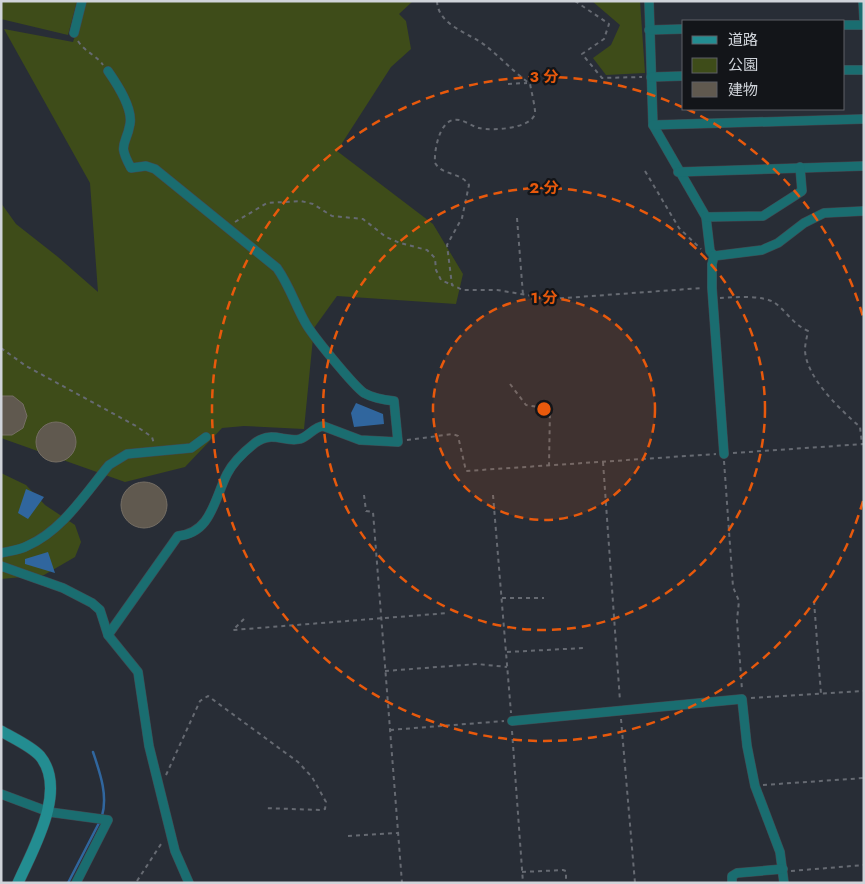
<svg xmlns="http://www.w3.org/2000/svg" width="865" height="884" viewBox="0 0 865 884" font-family="Jost,'Noto Sans JP',sans-serif">
<style>
.green{fill:#3e4c19}
.water{fill:#30669e}
.lines{fill:none;stroke-linecap:round;stroke-linejoin:round}
.stream{stroke:#30669e;stroke-width:2.5}
.building{fill:#60594f;stroke:#756e64}
.street-casing{stroke:#434850;stroke-width:10}
.secondary-casing{stroke:#434850;stroke-width:12}
.path{stroke:#666a72;stroke-width:2;stroke-dasharray:4 4;stroke-linecap:butt}
.street{stroke:#1a6d70;stroke-width:9}
.secondary{stroke:#238d91;stroke-width:11}
.ring{fill:none;stroke:#e8590c;stroke-width:2.5;stroke-dasharray:9 6}
.centre{fill:#e8590c;stroke:#131519;stroke-width:2.5}
.ring-label{font-size:15px;text-anchor:middle;font-weight:bold;fill:#e8590c;stroke:#131519;stroke-width:4.5;stroke-linejoin:round;paint-order:stroke}
</style>
<rect width="100%" height="100%" fill="#282d36"/>
<g class="green">
<path d="M1,1h76l-9,34 -67,-16z"/>
<path d="M87,1h326l-14,13 7,7 5,28 -20,18 -54,84 96,73 30,50 -7,30 -119,-8 -23,32 -10,101 -60,-3 -22,2 -37,39 -60,15 -124,-44v-235l15,21 42,33 40,35 -8,-109 -86,-154 69,13z"/>
<path d="M592,1h48l5,72 -39,2 -13,-17 18,-13 9,-20z"/>
<path d="M1,473l25,12 19,20 30,20 6,17 -6,15 -31,18 -43,4z"/>
</g>
<g class="water">
<path d="M356,403l27,11 1,10 -30,3 -3,-14z"/>
<path d="M26,489l18,8 -16,22 -10,-6z"/>
<path d="M48,552l7,21 -30,-9v-5z"/>
</g>
<g class="lines">
<g class="stream">
<path d="M93,752c7,21 15,43 9,64"/>
<path d="M68,883l32,-62"/>
</g>
</g>
<g class="building">
<path d="M1,396h12l10,8 4,12 -4,12 -11,7h-11z"/>
<circle cx="56" cy="442" r="20"/>
<circle cx="144" cy="505" r="23"/>
</g>
<g class="lines">
<defs>
<g id="street">
<path d="M649,1l4,124 53,92 4,34 4,5"/>
<path d="M863,1l1,18"/>
<path d="M844,25h20"/>
<path d="M649,30l35,-1"/>
<path d="M74,33l8,-32"/>
<path d="M844,70h20"/>
<path d="M108,71c9,13 25,37 22,53 -4,23 -13,18 1,44l15,-2 9,3 122,99c12,17 18,36 28,54 6,12 49,64 59,71 9,5 20,7 30,8l4,41 -38,-2 -37,-14c-9,1 -14,10 -23,13 -15,4 -28,-9 -45,4 -10,8 -22,19 -28,31 -13,26 -16,59 -49,62l-70,99"/>
<path d="M651,77l33,-1"/>
<path d="M653,125l211,-6"/>
<path d="M678,172l186,-6"/>
<path d="M706,217l57,-1 39,-25 -2,-24"/>
<path d="M724,454l-12,-166v-24l2,-8 48,-6 16,-7 26,-20 20,-10 40,-2"/>
<path d="M1,553c9,-2 19,-3 26,-7 35,-15 58,-52 82,-81l18,-11 64,-6 15,-11"/>
<path d="M1,566l62,22 29,15 8,7 8,25 30,37 11,74 26,105 14,32"/>
<path d="M512,721l230,-22 5,47 8,40 25,66 4,31"/>
<path d="M1,794l48,18 59,8 -32,63"/>
<path d="M732,883v-7l5,-3 46,-4"/>
</g>
<path id="secondary" d="M1,731c12,7 30,15 39,25 28,34 -7,93 -22,127"/>
</defs>
<use href="#street" class="street-casing"/>
<use href="#secondary" class="secondary-casing"/>
<g class="path">
<path d="M437,1c1,25 33,32 49,45 15,12 28,26 44,38 1,5 6,27 5,30 -5,15 -43,17 -56,14 -8,-2 -17,-10 -26,-8 -14,3 -19,31 -18,43 8,13 26,9 34,22l-7,33 -15,27 5,40 11,5h34l54,9 151,-11"/>
<path d="M575,1l34,23 -5,15 -22,15 20,24 40,-1"/>
<path d="M78,41c7,11 18,14 25,24"/>
<path d="M508,84l19,-1"/>
<path d="M645,171l34,57 22,21"/>
<path d="M517,218l6,77"/>
<path d="M235,222l32,-19 34,-2 12,3 19,12 31,3 23,18 14,6 27,7 8,8 1,12 5,10 11,5"/>
<path d="M720,298c14,-1 44,-3 55,5 12,9 18,21 33,28 -1,6 -3,13 -3,19 1,28 36,60 55,77l2,17"/>
<path d="M1,348l25,18 110,60 16,11 2,7"/>
<path d="M510,384l16,21 24,4 -1,56"/>
<path d="M407,440l46,-6 5,2 8,35 250,-17"/>
<path d="M733,453l131,-9"/>
<path d="M724,461l9,126 6,14 -2,19 5,70"/>
<path d="M603,462l17,239"/>
<path d="M364,495l2,16 7,1 29,371"/>
<path d="M493,495l18,218"/>
<path d="M502,598h42"/>
<path d="M814,601l7,93"/>
<path d="M244,619l-11,11 215,-17"/>
<path d="M507,652l77,-4"/>
<path d="M385,671l92,-7 30,3"/>
<path d="M751,698l113,-7"/>
<path d="M621,719l14,164"/>
<path d="M390,730l114,-9"/>
<path d="M512,731l11,152"/>
<path d="M166,775l34,-74 8,-5 90,66 14,15 14,25 -1,7 -5,1 -56,-2"/>
<path d="M763,785l101,-7"/>
<path d="M348,836l50,-3"/>
<path d="M791,871l73,-6"/>
<path d="M522,872l41,-2 3,1v12"/>
<path d="M137,881l26,-40"/>
</g>
<use href="#street" class="street"/>
<use href="#secondary" class="secondary"/>
</g>
<circle cx="544" cy="409" r="111" fill="#e8590c" fill-opacity=".12"/>
<g class="ring">
<circle cx="544" cy="409" r="111"/>
<circle cx="544" cy="409" r="221"/>
<path d="M863 501A332 332 0 1 1 682 107M687 109A332 332 0 0 1 863 317"/>
</g>
<circle cx="544" cy="409" r="8" class="centre"/>
<g class="ring-label">
<text x="544" y="82">3 分</text>
<text x="544" y="193">2 分</text>
<text x="544" y="303">1 分</text>
</g>
<rect width="865" height="884" fill="none" stroke="#d0d4da" stroke-width="5"/>
<rect x="682" y="20" width="162" height="90" fill="#131519" stroke="#5f6166"/>
<rect x="692" y="36" width="25" height="8" fill="#238d91" stroke="#5f6166"/>
<text x="728" y="45" font-size="15" fill="#d0d4da">道路</text>
<rect x="692" y="58" width="25" height="15" fill="#3e4c19" stroke="#5f6166"/>
<text x="728" y="70" font-size="15" fill="#d0d4da">公園</text>
<rect x="692" y="82" width="25" height="15" fill="#60594f" stroke="#5f6166"/>
<text x="728" y="95" font-size="15" fill="#d0d4da">建物</text>
</svg>
